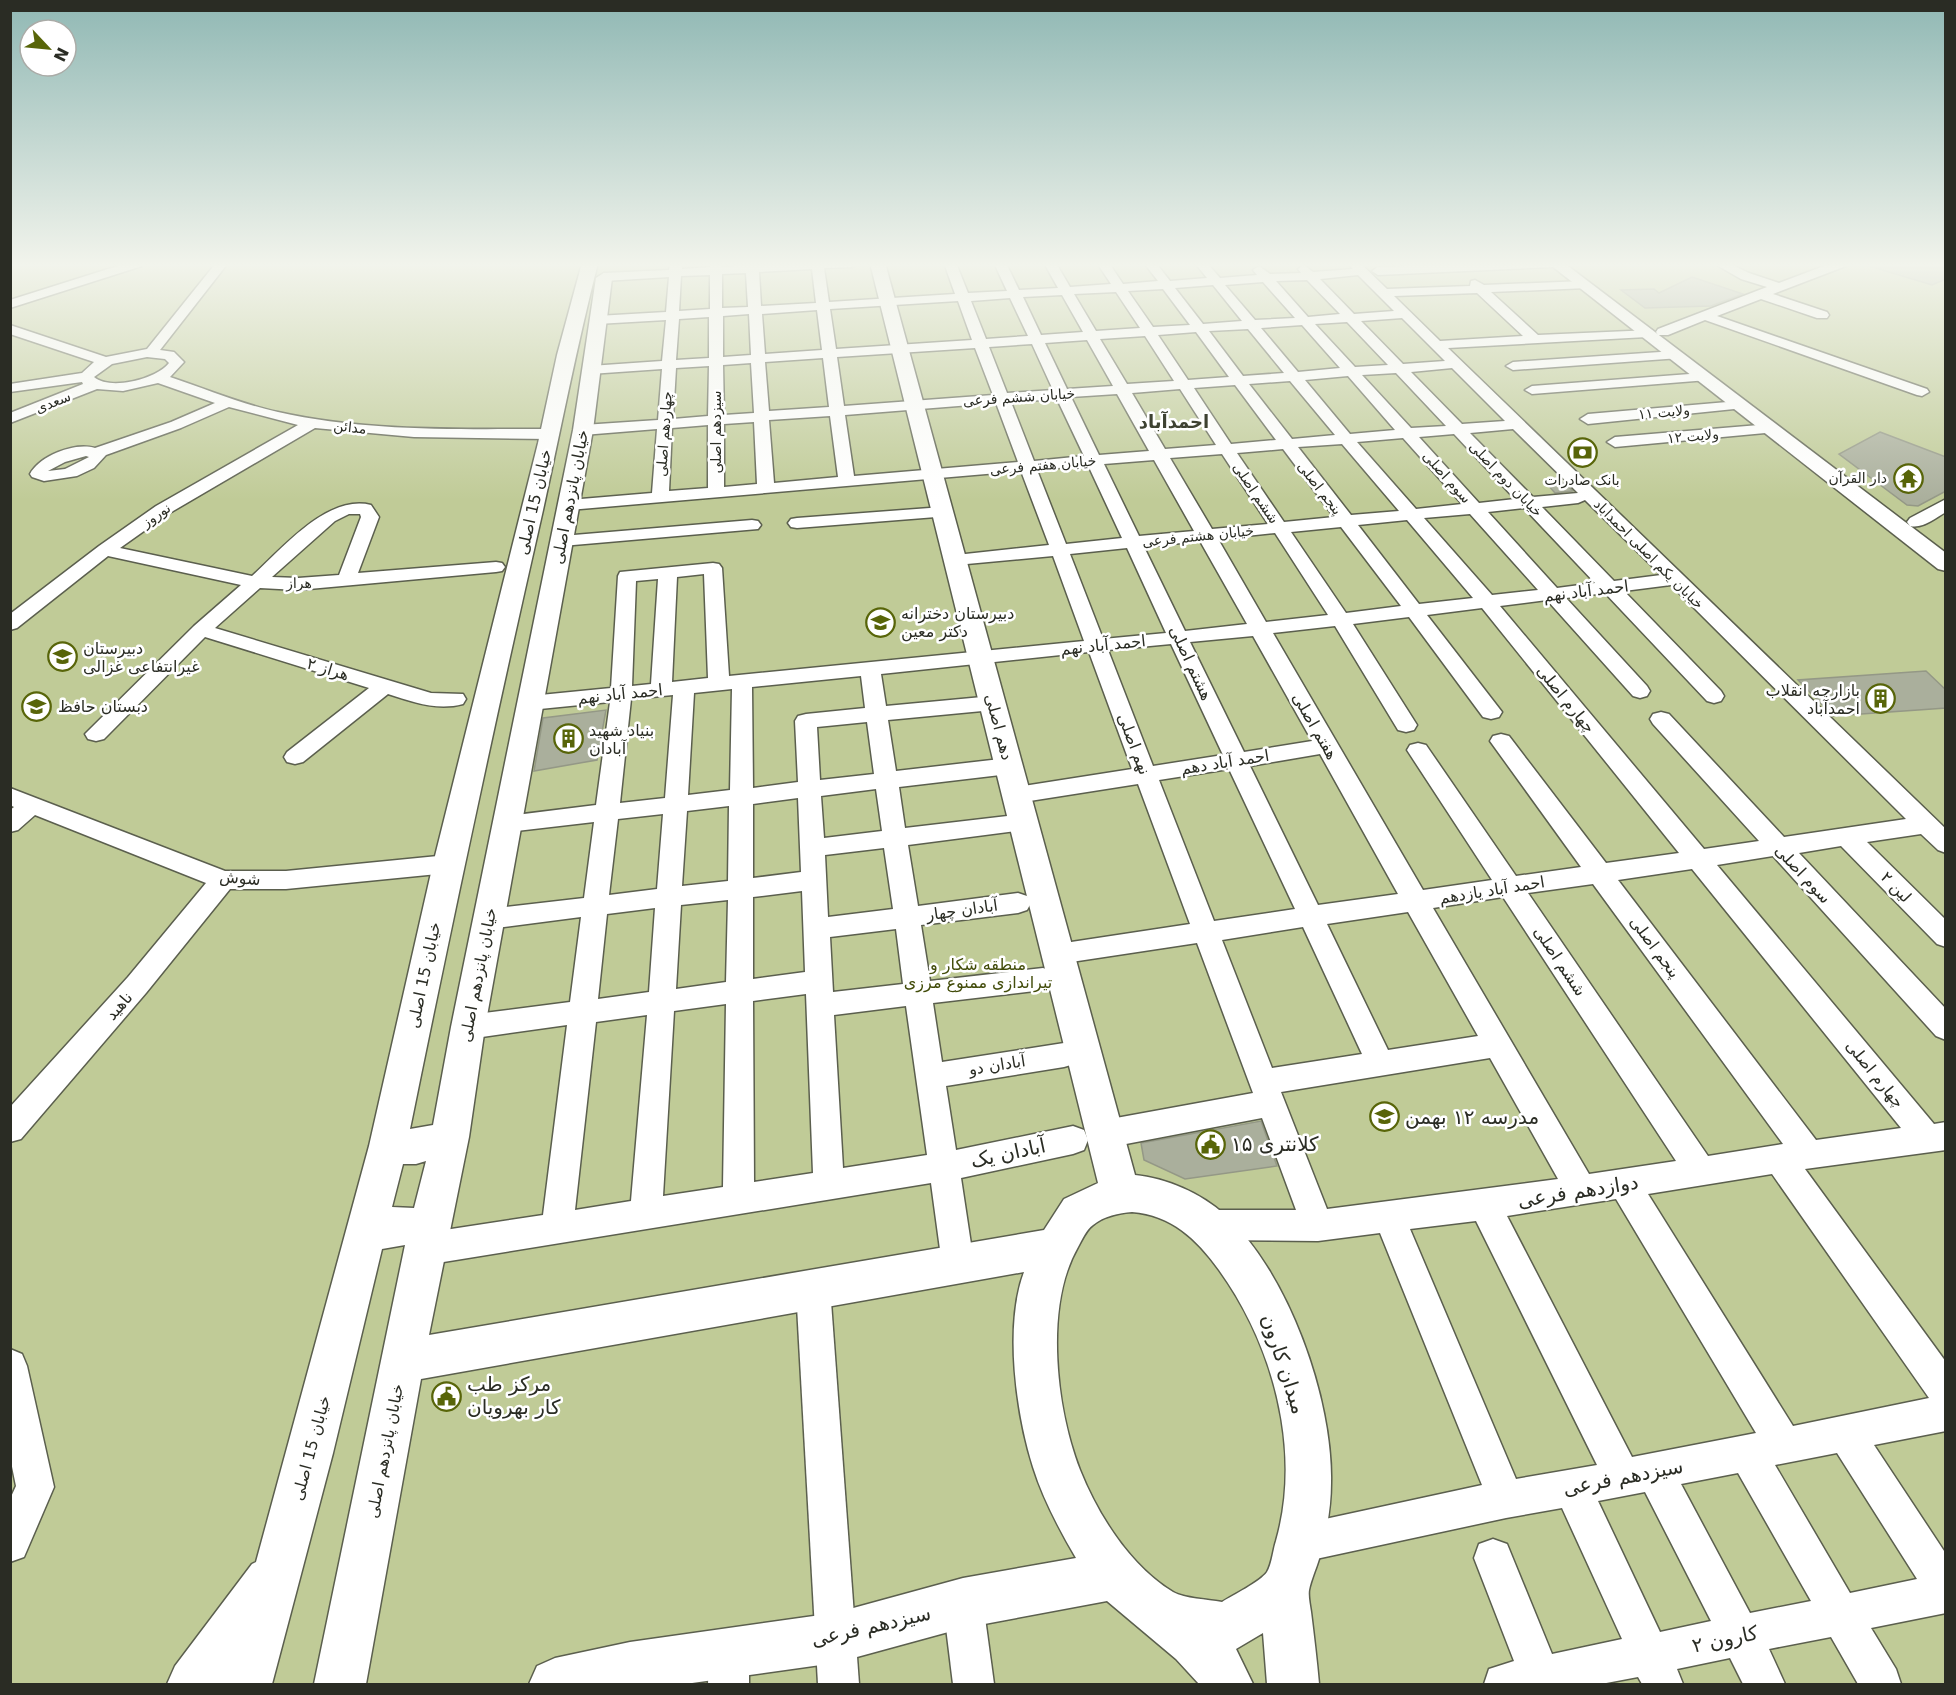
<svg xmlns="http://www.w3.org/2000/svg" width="1956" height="1695" viewBox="0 0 1956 1695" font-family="'DejaVu Sans',Vazirmatn,sans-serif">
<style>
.green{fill:#c0cb97}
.building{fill:#aaaf9c;stroke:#949886;stroke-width:1.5}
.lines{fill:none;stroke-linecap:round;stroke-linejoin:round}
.minor-casing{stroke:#5b5f4e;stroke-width:3}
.major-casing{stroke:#5b5f4e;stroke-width:3}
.minor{fill:#fff;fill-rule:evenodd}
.major{fill:#fff;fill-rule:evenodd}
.labels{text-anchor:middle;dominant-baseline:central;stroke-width:5;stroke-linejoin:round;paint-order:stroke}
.far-street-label{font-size:14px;fill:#2a2c24;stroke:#fff}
.far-poi-label{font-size:14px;fill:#2a2c24;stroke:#fff;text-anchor:end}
.street-label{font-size:16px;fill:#2a2c24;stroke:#fff}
.poi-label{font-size:16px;fill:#2a2c24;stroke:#fff;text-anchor:start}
.park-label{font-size:16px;fill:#424c0a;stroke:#fff}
.far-district-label{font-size:18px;font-weight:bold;fill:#3e4232;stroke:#fff}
.near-poi-label{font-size:20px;fill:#2a2c24;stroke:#fff;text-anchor:start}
.near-street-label{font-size:20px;fill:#2a2c24;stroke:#fff}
</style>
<rect width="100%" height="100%" fill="#e2e7d4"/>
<rect class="green" x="11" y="263" width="1934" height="1421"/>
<g class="building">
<path d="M1870,263h76v16l-14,6 -63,-19z"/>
<path d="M1692,277l51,17 -32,12 -66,2 -24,-18 33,-1 5,4z"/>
<path d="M1880,432l66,25v34l-28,15 -11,-1 -68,-51z"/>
<path d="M1563,482l10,9 -18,2 -9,-10z"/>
<path d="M1926,671l20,19v18l-113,8 -35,-36z"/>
<path d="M606,710l-9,50 -63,11 9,-53z"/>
<path d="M1261,1121l16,45 -92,13 -41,-19 -3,-17z"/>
</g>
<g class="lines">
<defs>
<g id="minor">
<path d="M127,263h17l-2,3 -132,42v-8z"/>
<path d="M216,263h12l-68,87 14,2 10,10 -14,15c36,12 71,27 108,35 89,20 181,17 272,17l8,5 -8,5 -136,-2 -99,-9 -147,86 -48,34 132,28c30,-27 75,-82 119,-71l8,12 -21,56 138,-11 6,1 3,4 -3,4 -6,1 -198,18 -38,-2 -45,40 216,65 32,1 3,5 -3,5c-26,7 -50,-2 -75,-10l-85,68 -8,2 -8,-2 -3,-5 3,-5 82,-64 -164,-51 -101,102 -8,2 -8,-2 -3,-5 109,-108 47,-41 -133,-29 -91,72 -7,2v-16l89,-68 57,-40 142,-81 -69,-18 -48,21 -75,27 -12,13 -17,8 -33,5 -12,-4 -2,-3c10,-18 44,-32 65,-26l76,-26 44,-19 -57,-20 -35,8 -26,-2 -87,34v-10l73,-29 -1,-2 -72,10v-8l72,-11 12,-11 -84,-28v-9l96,32 41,-8zM147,357l18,2 4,4c-12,16 -59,28 -75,14l18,-13zM86,456l3,1 -24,12 -17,2 17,-9zM349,514h11l1,3 -22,58 -41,3 -26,-1 63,-56z"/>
<path d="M670,263h12v6l28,-2v-4h12v4l24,-2v-2h12v2l100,-2 -6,4 -28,1 5,34 126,-8 -11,-31h12l12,30 39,-2 -13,-28h12l13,27 39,-2 -14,-25h12l14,24 41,-3 -14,-21h12l14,21 35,-3 -14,-18h12l14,18 37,-3 -12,-15h12l13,15 37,-3 -4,-5 6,-4 11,8 31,-1 -3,-4 6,-4 9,7 40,-3 -6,-6h13l27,26 83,-3 1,-5 4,-1 9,5 99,-4 6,4 -2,3 -96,4 47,43 114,-5 2,3 -2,3 -5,1 -199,11 498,481v24l-8,-3 -17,-16 -54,8 79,78v27l-9,-3 -96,-98 -42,7 147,156v31l-10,-4 -163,-180 -56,9 217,259 12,-2v28l-141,19 141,193v69l-72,14 72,109v59l-75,15 25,41 5,15h-43l-27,-47 -62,12 16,35h-42l-13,-26 -53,11 6,15h-41l-4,-7 -37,7h-117l5,-15 25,-8 -40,-103 5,-14 14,-5 14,5 45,110 70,-15 -60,-131 -56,10 -204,44 -14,-5 -5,-14 5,-14 14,-5 180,-39 -102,-252 -62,8 -110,-1 -11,-4 -5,-11 5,-11 11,-4h88l-34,-92 -157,30 -11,-4 -4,-10 4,-10 11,-4 148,-27 -56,-150 -139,21 -9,-3 -4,-7 4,-7 9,-3 132,-20 -52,-140 -121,19 -8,-2 -3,-6 3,-6 8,-2 115,-18 -43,-117 -208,22 5,32 107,-10 7,2 4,5 -4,5 -7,2 -105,10 8,51 113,-13 8,3 3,5 -3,5 -8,3 -110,13 6,41 119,-14 8,2 4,6 -4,6 -8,2 -116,15 10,61 100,-13 9,3 4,7 -4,7 -9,3 -97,12 9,56 113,-13 9,3 4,8 -4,8 -9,3 -110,13 9,59 122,-19 10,3 4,9 -4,9 -10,3 -118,19 10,64 117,-24 11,4 4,10 -4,10 -11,4 -112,24 13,86 -4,11 -12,5 -12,-5 -4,-11 -11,-81 -506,82 -11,-5 -5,-11 5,-11 11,-5 118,-18 24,-190 -99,14 -10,-4 -4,-8 4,-8 10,-4 102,-13 11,-85 -93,12 -9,-3 -4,-7 4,-7 9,-3 96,-11 10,-76 -87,10 -8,-2 -4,-6 4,-6 8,-2 89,-11 14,-103 -80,8 -7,-2 -4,-5 4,-5 7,-2 81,-8 7,-112 2,-4 93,-9 6,1 3,4 7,108 355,-35 -31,-85 -97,9 -6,-1 -3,-4 3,-4 6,-1 93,-10 -28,-74 -452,39 -6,-1 -2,-4 2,-4 6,-1 83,-7 5,-64 -74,6 -8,-5 8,-5 75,-5 4,-51 -72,5 -7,-4 7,-4 72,-5 4,-41 -69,4 -7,-4 7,-4 69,-4 3,-35 -65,4 -6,-4 6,-4 65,-3zM812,269l4,34 -55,3 -2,-34zM746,273l2,34 -26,1v-34zM710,275v34l-31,2 2,-35zM1358,275l36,36 -40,3 -34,-35zM1307,280l33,34 -32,3 -32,-36zM1263,282l32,36 -40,2 -30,-35zM1213,285l29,36 -39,3 -28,-36zM1163,289l27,36 -37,2 -25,-36zM1116,292l24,36 -44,3 -22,-37zM1477,293l46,43 -83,5 -46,-45zM1062,295l21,37 -42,3 -18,-38zM1010,298l18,38 -42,3 -15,-38zM958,301l14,39 -136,9 -6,-40zM817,310l5,40 -57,4 -3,-40zM749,314l2,41 -28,2v-41zM709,317v41l-33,2 3,-41zM1402,318l43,43 -42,3 -42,-43zM1347,322l41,43 -33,2 -40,-43zM1302,325l38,43 -42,4 -37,-44zM1248,329l36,44 -41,3 -34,-45zM1196,332l33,45 -41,3 -30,-45zM1145,336l29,45 -47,3 -27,-45zM1087,340l26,46 -46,3 -22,-46zM1032,344l21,46 -46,3 -18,-46zM975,348l18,47 -149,11 -7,-49zM823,358l6,49 -60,4 -4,-49zM751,363l3,50 -30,2 -1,-50zM709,366l-1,50 -35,3 3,-51zM1452,368l53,53 -43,3 -51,-52zM1396,373l50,53 -35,2 -49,-53zM1348,376l47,54 -45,4 -45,-54zM1290,381l45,54 -43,4 -43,-55zM1235,385l41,55 -45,4 -37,-56zM1180,389l36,56 -51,4 -33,-56zM1117,394l32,57 -50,4 -28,-58zM1057,399l27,57 -50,5 -23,-59zM996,403l22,59 -164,14 -9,-61zM830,416l8,61 -64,6 -5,-63zM754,422l3,62 -33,3v-63zM708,425v63l-39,3 3,-63zM1513,429l65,64 -45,4 -63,-64zM1454,434l61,65 -36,4 -60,-66zM1403,438l59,66 -46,5 -59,-67zM1342,444l57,67 -48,4 -53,-68zM1283,449l51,68 -50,5 -47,-69zM1222,454l46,70 -56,5 -42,-71zM1154,460l40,71 -55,5 -35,-72zM1088,465l34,73 -56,6 -29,-74zM1585,500l76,75 -47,6 -72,-74 36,-4zM1524,508l71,75 -38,5 -69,-76zM1470,514l68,76 -46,5 -68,-77zM1407,520l66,78 -54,6 -61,-79zM1341,527l60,79 -55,7 -55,-81zM1275,533l53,82 -62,7 -48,-83zM1200,541l47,83 -62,7 -41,-84zM1127,548l39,85 -63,6 -33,-85zM704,574l4,104 -36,4 5,-105zM658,579l-7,105 -19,2 4,-105zM1671,585l235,234 -122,18 -115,-123 -8,-2 -8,2 -3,5 3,5 106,117 -55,8 -204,-243 47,-6 86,96 7,2 7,-2 3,-5 -3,-5 -81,-88 39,-5 102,108 7,2 7,-2 3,-5 -3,-5 -97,-100zM1482,608l197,245 -73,10 -97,-127 -8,-2 -8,2 -3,5 91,126 -65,9 -90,-131 -8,-2 -8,2 -3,5 85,130 -69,10 -150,-257 62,-7 63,104 8,2 8,-2 3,-5 -64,-101 56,-7 74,100 8,2 8,-2 3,-5 -75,-97zM1253,636l59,105 -68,11 -54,-110zM1171,644l52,111 -70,11 -45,-116zM861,676l4,32 -59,6 -8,2 -3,5 3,61 -45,6 -1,-101zM732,689l-2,101 -42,5 6,-102zM673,695l-8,103 -45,5 11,-104zM867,722l7,52 -54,6 -3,-53zM1320,754l78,140 -80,11 -68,-139zM1229,769l66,140 -81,12 -55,-141zM876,789l6,42 -58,7 -3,-42zM798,798l3,74 -48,6v-74zM729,806l-1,75 -46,5 5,-75zM663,814l-6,75 -48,6 9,-76zM884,848l9,61 -65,8 -3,-62zM1692,869l209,259 -85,12 -198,-260zM1593,884l190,260 -75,12 -180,-263zM802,891l3,81 -52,7v-82zM1503,897l173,264 -87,13 -156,-266zM728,900l-2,82 -50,7 5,-84zM655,908l-6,84 -51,7 9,-85zM1408,912l70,124 -90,14 -61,-126zM1303,927l59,127 -90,14 -50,-128zM896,929l7,55 -70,8 -3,-55zM806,994l7,179 -59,9 -1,-181zM726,1004l-3,183 -60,9 11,-185zM906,1006l21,149 -84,13 -9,-153zM647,1015l-16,186 -56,9 21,-188zM1490,1058l68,121 -231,30 -46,-117zM1772,1174l157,224 -136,28 -145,-232zM1616,1199l140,234 -124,24 -125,-241zM1476,1221l121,244 -81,14 -106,-250zM1837,1453l80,126 -67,14 -75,-128zM1738,1473l73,128 -61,12 -69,-129zM1645,1492l66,129 -51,11 -62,-131z"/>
<path d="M1480,263h79l-6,4 -175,8 -6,-4 6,-4z"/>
<path d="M1713,263h15l21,10 30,10 53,-20h16l-2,3 -73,28 54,18 2,3 -2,3h-10l-56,-19 -44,17 210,73 2,3 -7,4 -5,-1 -212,-75 -37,15h-10l-2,-3 2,-3 109,-42 -26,-8z"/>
<path d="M1675,351l5,1 2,3 -2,3 -167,12 -7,-4 7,-4z"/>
<path d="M1703,373l5,1 2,3 -2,3 -176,14 -7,-4 7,-4z"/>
<path d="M1739,401l7,4 -2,3 -156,16 -8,-5 8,-5z"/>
<path d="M1771,424l8,5 -3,3 -161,15 -8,-5 8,-5z"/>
<path d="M1946,499v13c-11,6 -23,17 -36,14l-3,-4 3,-4z"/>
<path d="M943,507l6,1 3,4 -3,4 -152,12 -6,-1 -3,-4 3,-4 6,-1z"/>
<path d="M752,520l6,1 3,4 -3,4 -196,17 -6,-1 -3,-4 3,-4 6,-1z"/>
<path d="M10,788l215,83h61l162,-16 9,3 3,6 -3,6 -9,3 -162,16h-56l-84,104 -125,146 -11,3v-35l118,-130 78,-94 -171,-68 -17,15 -8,2v-22l4,-3 -4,-2z"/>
<path d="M813,1271l12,5 5,12 29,396h-41l-22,-396 5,-12z"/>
<path d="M10,1349l12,5 5,12 27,121 -30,70 -14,5v-63l6,-13 -6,-29z"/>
<path d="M963,1583l14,6 6,14 11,81h-41l-10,-81 6,-14z"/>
<path d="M729,1632l14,6 6,14v32h-41l1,-32 6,-14z"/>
</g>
<g id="major">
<path d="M582,263h16c-21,82 -37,165 -55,247 -47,206 -91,412 -133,619l23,-4 18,-98 122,-597 23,-152 8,-5 8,5 -19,152 -108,597 -16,110 -40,198 615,-105 20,-31 34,-16 -228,-920h15l250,912c31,3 66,18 90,40 63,57 108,184 106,268 0,27 -5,51 -12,76 -3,10 -8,21 -10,31 -1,6 1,15 2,22 3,24 6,49 8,72h-52l-4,-51 -27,16 17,35h-54l-23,-25 -69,-58 -144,27 -128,35 -150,21h-156l8,-18 18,-8 75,-16 205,-29 128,-35 113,-20c-17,-29 -33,-59 -43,-91 -17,-54 -29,-141 -9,-195l-603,107 -55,305h-52l91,-439 -23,4 -49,204 -61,231h-105l8,-18 77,-102 4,-2 113,-416 64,-282 105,-421 19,-88zM426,1161l-12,47 -22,-1 11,-43h13zM1132,1212c39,3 65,27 87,58 54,75 83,180 57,271 -3,9 -4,23 -9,31 -7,10 -34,23 -45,30 -15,-3 -37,-3 -49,-10 -43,-26 -75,-77 -93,-122 -24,-62 -36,-164 -2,-223 4,-7 8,-17 15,-22 11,-9 26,-12 39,-13z"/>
<path d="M1548,263h16l382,290v18l-8,-2z"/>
</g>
</defs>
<use href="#minor" class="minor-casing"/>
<use href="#major" class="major-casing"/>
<use href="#minor" class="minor"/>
<use href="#major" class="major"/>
</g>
<linearGradient id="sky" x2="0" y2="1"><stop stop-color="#90b8b4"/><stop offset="0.53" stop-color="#f2f4ec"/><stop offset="1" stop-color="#f2f4ec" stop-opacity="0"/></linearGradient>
<rect width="1956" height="500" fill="url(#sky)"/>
<defs>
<symbol id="bank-ring" viewBox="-11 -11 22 22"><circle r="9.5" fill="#fff" stroke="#586509" stroke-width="1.5"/><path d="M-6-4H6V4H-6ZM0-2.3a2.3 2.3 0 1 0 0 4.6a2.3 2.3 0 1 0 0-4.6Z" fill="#586509"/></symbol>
<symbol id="temple-ring" viewBox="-11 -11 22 22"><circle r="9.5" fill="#fff" stroke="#586509" stroke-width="1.5"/><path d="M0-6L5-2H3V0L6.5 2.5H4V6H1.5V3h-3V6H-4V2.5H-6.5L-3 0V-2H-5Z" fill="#586509"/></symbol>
<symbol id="school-ring" viewBox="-11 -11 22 22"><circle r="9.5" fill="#fff" stroke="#586509" stroke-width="1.5"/><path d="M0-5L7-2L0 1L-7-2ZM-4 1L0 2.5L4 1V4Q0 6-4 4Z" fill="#586509"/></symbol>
<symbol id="building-ring" viewBox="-11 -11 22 22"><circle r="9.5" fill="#fff" stroke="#586509" stroke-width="1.5"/><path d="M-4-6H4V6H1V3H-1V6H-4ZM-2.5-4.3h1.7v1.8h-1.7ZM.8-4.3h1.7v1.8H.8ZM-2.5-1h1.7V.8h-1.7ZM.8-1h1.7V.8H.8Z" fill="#586509"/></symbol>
<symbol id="civic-ring" viewBox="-11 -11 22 22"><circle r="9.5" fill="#fff" stroke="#586509" stroke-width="1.5"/><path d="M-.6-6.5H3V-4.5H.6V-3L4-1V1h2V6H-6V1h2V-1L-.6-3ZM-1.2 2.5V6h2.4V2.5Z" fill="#586509"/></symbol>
</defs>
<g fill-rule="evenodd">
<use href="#bank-ring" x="1566" y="436" width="33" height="33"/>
<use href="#temple-ring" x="1892" y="462" width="33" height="33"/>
<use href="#school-ring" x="864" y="606" width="33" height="33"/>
<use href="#school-ring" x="46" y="640" width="33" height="33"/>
<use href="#building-ring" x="1864" y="682" width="33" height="33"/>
<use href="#school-ring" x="20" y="690" width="33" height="33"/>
<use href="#building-ring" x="552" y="722" width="33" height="33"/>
<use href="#school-ring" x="1368" y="1100" width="33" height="33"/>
<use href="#civic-ring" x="1194" y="1128" width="33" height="33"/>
<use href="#civic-ring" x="430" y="1380" width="33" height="33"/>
</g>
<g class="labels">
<g class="far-street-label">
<text transform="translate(1019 397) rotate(-4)">خیابان ششم فرعی</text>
<text transform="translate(53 402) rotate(-22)">سعدی</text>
<text transform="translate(1664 412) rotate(-5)">ولایت ۱۱</text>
<text transform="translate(350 427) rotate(6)">مدائن</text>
<text transform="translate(716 432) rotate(-90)">سیزدهم اصلی</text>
<text transform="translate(664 434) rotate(-86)">چهاردهم اصلی</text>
<text transform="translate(1693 436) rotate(-5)">ولایت ۱۲</text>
<text transform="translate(1043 465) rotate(-5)">خیابان هفتم فرعی</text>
<text transform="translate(1447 477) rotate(48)">سوم اصلی</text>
<text transform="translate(1506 479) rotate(46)">خیابان دوم اصلی</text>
<text transform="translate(1320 488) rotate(52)">پنجم اصلی</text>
<text transform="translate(1256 493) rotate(56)">ششم اصلی</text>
<text transform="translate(156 515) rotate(-34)">نوروز</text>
<text transform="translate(1198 536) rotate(-6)">خیابان هشتم فرعی</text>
<text transform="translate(1649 554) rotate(45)">خیابان یکم اصلی احمداباد</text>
<text transform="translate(299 583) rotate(-1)">هراز</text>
</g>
<g class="far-poi-label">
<text x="1887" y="478">دار القرآن</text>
<text x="1582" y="480" text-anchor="middle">بانک صادرات</text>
</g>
<g class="street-label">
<text transform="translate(570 497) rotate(-79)">خیابان پانزدهم اصلی</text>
<text transform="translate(534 502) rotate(-77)">خیابان 15 اصلی</text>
<text transform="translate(1586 591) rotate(-7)">احمد آباد نهم</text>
<text transform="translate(1103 645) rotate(-6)">احمد آباد نهم</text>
<text transform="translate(1191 663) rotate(65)">هشتم اصلی</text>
<text transform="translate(328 669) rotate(17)">هراز ۲</text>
<text transform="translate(620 694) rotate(-6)">احمد آباد نهم</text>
<text transform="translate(1566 699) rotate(51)">چهارم اصلی</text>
<text transform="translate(1315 726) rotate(60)">هفتم اصلی</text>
<text transform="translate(999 727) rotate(75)">دهم اصلی</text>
<text transform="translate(1134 744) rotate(69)">نهم اصلی</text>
<text transform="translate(1225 762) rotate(-9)">احمد آباد دهم</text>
<text transform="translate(1803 874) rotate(47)">سوم اصلی</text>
<text transform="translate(240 878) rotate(5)">شوش</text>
<text transform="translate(1896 887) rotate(46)">لین ۲</text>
<text transform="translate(1492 890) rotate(-9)">احمد آباد یازدهم</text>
<text transform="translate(962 910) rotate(-8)">آبادان چهار</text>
<text transform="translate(1655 947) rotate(53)">پنجم اصلی</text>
<text transform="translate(1560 961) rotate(56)">ششم اصلی</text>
<text transform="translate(424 975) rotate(-78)">خیابان 15 اصلی</text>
<text transform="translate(478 975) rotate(-79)">خیابان پانزدهم اصلی</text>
<text transform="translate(119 1006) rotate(-49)">ناهید</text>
<text transform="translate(997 1065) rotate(-9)">آبادان دو</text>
<text transform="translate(1875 1074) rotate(51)">چهارم اصلی</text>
<text transform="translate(311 1448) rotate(-75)">خیابان 15 اصلی</text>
<text transform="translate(385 1451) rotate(-79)">خیابان پانزدهم اصلی</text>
</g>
<g class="poi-label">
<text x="901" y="613">دبیرستان دخترانه<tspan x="901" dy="18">دکتر معین</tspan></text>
<text x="83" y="648">دبیرستان<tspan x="83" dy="18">غیرانتفاعی غزالی</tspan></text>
<text x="1860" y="690" text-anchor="end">بازارچه انقلاب<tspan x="1860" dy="18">احمدآباد</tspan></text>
<text x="58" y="706">دبستان حافظ</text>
<text x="589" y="730">بنیاد شهید<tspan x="589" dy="18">آبادان</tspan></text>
</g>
<g class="park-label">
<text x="978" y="964">منطقه شکار و<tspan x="978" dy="18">تیراندازی ممنوع مرزی</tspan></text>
</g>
<g class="far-district-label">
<text x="1174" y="421">احمدآباد</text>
</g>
<g class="near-poi-label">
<text x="1405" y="1117">مدرسه ۱۲ بهمن</text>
<text x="1231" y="1144">کلانتری ۱۵</text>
<text x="467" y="1384">مرکز طب<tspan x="467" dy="23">کار بهرویان</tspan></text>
</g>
<g class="near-street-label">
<text transform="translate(1008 1153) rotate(-12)">آبادان یک</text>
<text transform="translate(1578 1191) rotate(-9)">دوازدهم فرعی</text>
<text transform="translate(1284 1364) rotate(72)">میدان کارون</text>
<text transform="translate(1623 1477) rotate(-11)">سیزدهم فرعی</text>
<text transform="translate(871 1626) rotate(-13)">سیزدهم فرعی</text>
<text transform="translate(1725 1639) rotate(-12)">کارون ۲</text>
</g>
</g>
<rect width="1956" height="1695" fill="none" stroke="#2a2c24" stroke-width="24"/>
<g transform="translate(48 48) rotate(116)"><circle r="28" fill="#ffffff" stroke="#aaaba7" stroke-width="1.5"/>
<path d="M0-4.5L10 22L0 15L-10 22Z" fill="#586509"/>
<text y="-9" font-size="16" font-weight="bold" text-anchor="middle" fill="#2a2c24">N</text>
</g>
</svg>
